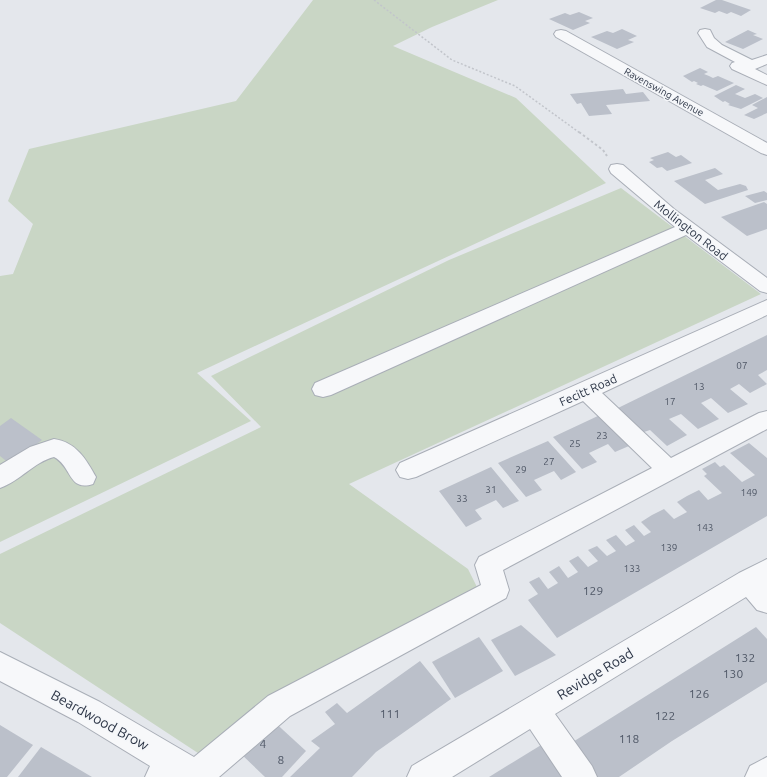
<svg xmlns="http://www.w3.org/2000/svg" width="767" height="777" viewBox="0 0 767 777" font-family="Ubuntu,sans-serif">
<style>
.green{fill:#c9d6c5}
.building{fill:#bbc0ca}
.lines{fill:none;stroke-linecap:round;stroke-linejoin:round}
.minor-casing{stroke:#a9aeb7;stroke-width:2}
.path-far1{stroke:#c2c5cb;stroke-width:1.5;stroke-dasharray:2 2;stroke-linecap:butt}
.path{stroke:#c2c5cb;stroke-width:2;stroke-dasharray:2.5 2.5;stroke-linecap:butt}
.minor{fill:#f7f8fa;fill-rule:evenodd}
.labels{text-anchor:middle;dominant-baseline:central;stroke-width:3;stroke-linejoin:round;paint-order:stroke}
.far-street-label{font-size:10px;fill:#2b3445;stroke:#f4f6f9}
.number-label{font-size:10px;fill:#4f5766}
.street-label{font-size:12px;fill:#2b3445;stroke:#f4f6f9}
.near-number-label{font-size:12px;fill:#4f5766}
.near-street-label{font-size:14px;fill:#2b3445;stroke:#f4f6f9}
</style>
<rect width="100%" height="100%" fill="#e4e7ec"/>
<g class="green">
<path d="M313,0h185l-66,27 -39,19 123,52 90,85 -409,190 54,48 -251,121v-266l13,-2 20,-50 -25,-23 21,-52 207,-48z"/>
<path d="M621,188l140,106 -412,190 119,85 10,20 -277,166 -201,-132v-69l261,-127 -50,-51 238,-116z"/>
</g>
<g class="building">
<path d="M716,0h6l29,10 -10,6 -10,-4 -4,2 -8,-3 -4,2 -15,-5z"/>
<path d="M579,12l14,6 -8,3 5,2 -17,7 -24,-11 16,-6 5,2z"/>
<path d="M622,29l15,7 -9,4 6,2 -17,7 -26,-12 16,-6 6,2z"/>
<path d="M748,30l9,4 -4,1 10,4 -20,10 -18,-7z"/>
<path d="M700,68l8,4 -4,2 5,2 4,2 5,-2 16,7 -17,8 -14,-6 -2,1 -5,-2 2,-1 -4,-2 -2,1 -9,-6z"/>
<path d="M736,85l9,4 -10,5 10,4 10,-4 8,4 -22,11 -13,-4 2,-1 -5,-3 -2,1 -9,-6z"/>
<path d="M623,89l3,5 17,-2 7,9 -44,4 6,9 -23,2 -8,-13 -4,1 -7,-10z"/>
<path d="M767,97v16l-13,6 -10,-4 14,-7 -6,-3z"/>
<path d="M668,152l8,5 5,-2 11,8 -25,8 -5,-4 -5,1 -8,-6 5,-2 -4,-2z"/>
<path d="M715,168l8,6 -18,6 13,10 22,-6 6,2 2,4 -43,14 -31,-23z"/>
<path d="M764,191l3,2v7l-12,3 -10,-7z"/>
<path d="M764,202l3,2v25l-20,7 -26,-19z"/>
<path d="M767,335v35l-9,5 9,9 -17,9 -11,-9 -9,5 18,15 -20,9 -17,-15 -10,5 18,16 -21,10 -17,-15 -12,5 18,16 -20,11 -17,-16 -6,2 -26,-24z"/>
<path d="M600,415l29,31 -14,6 -7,-8 -19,9 8,9 -15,7 -29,-32z"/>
<path d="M11,418l31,22 -32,24 -10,-8v-30z"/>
<path d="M548,441l28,31 -15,8 -7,-9 -20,9 8,10 -16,7 -28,-34z"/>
<path d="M749,443l18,15v58l-210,122 -29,-38 10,-6 -9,-12 10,-5 9,12 10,-6 -9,-11 10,-6 9,12 10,-6 -9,-11 9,-5 10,11 10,-6 -10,-11 9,-4 10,10 9,-5 -10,-11 10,-5 10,11 9,-5 -10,-11 9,-5 10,11 7,-4 -10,-10 11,-7 12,-6 10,10 13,-7 -10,-10 10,-6 12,-6 9,10 14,-7 -18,-17 3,-2 -5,-5 13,-7 5,5 4,-2 18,17 13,-7 -25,-22z"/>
<path d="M491,467l28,34 -16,7 -7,-8 -21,10 7,9 -16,8 -27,-36z"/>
<path d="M521,625l35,30 -41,21 -24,-36z"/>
<path d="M756,627l11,12v43l-95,59 -53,36h-28l-23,-32z"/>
<path d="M479,637l24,34 -48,27 -23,-36z"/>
<path d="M420,661l31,38 -75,53 -24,25h-62l30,-29 -9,-7 24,-17 -10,-12 12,-9 10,10z"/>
<path d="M270,718l36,33 -24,26h-17l-27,-26z"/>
<path d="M0,725l33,20 -26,32h-7z"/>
<path d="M546,742l24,35h-81z"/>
<path d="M41,747l51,30h-74z"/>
</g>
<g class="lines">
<defs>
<g id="minor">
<path d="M705,29l5,1 4,8 8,7 30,15 15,-5v9l-12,5 12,6v10l-35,-16 -2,-3 2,-3 3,-1 -28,-15 -9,-14 2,-3z"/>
<path d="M561,30l5,1 201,112v12l-6,-2 -205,-116 -2,-3 2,-3z"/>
<path d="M617,164l6,1 51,44 93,69v15l-7,-2 -74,-56 -355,160 -8,2 -8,-2 -3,-6 3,-6 360,-156 -64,-54 -2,-4 2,-4z"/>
<path d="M767,300v15l-165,78 69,65 88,-45 8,-2v18l-264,141 6,20 -3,8 -216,118 -71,61h-74l5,-11 -72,-44 -78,-41v-29l100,50 94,55 74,-61 213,-111 -6,-20 4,-8 173,-89 -69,-67 -167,76 -8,2 -8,-2 -4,-7 4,-7z"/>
<path d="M54,439c22,3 32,20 42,38l-3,7c-25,8 -21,-18 -39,-27 -20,5 -34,24 -54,31v-23l30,-18z"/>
<path d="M767,559v54l-10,-3 -11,-13 -191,117 37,52 5,11h-35l-32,-48 -78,48h-45l5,-11 327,-193z"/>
<path d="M767,757v20h-22l5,-11z"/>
</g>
</defs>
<use href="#minor" class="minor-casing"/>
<path class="path-far1" d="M374,0l78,60 63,26 65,47"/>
<path class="path" d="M579,132l24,18 4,6"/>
<use href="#minor" class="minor"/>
</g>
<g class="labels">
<g class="far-street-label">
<text transform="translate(664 92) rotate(29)">Ravenswing Avenue</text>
</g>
<g class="number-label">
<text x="742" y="365">07</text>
<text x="699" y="386">13</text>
<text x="670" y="401">17</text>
<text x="602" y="435">23</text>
<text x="575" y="443">25</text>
<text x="549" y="461">27</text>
<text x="521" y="469">29</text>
<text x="491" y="489">31</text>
<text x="749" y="492">149</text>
<text x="462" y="498">33</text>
<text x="705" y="527">143</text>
<text x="669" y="547">139</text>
<text x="632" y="568">133</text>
</g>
<g class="street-label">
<text transform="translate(691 230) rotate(38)">Mollington Road</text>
<text transform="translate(588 390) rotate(-24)">Fecitt Road</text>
</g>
<g class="near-number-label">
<text x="593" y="590">129</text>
<text x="745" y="657">132</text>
<text x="733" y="673">130</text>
<text x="699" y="693">126</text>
<text x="390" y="713">111</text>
<text x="665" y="715">122</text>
<text x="629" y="738">118</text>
<text x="263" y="743">4</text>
<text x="281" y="759">8</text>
</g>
<g class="near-street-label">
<text transform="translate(595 674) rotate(-31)">Revidge Road</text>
<text transform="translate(100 720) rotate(29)">Beardwood Brow</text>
</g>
</g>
</svg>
